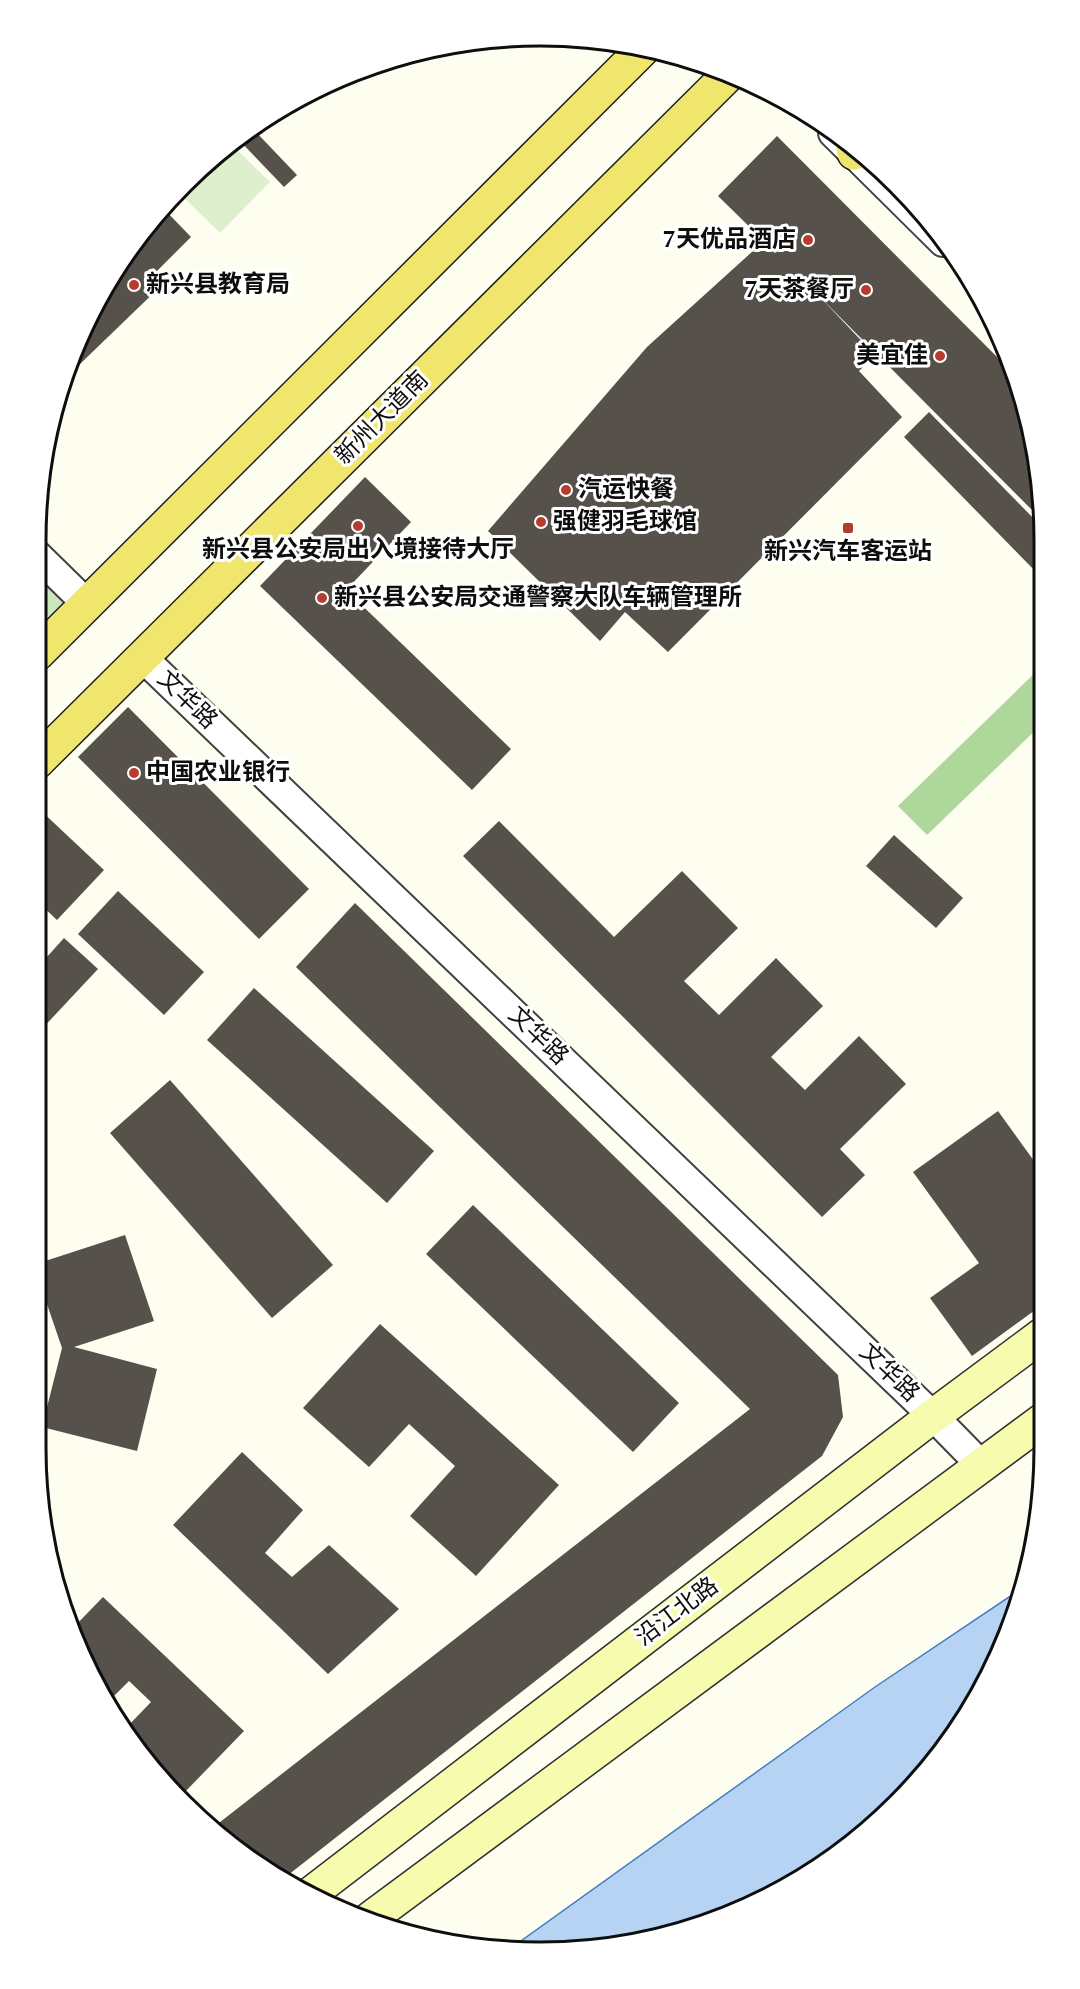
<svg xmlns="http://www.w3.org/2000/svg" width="1080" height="1989" viewBox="0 0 1080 1989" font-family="Spectral,'Noto Sans SC',serif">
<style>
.green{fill:#cbe7bb}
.forest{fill:#add79b}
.pitch{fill:#ddefcc}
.water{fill:#b7d3f3;stroke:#427cc6;stroke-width:1.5}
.building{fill:#56514b}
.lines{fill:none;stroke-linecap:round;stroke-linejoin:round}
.minor-casing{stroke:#414141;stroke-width:32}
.secondary-casing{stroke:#303030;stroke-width:36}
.primary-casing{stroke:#1f1f1f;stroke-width:36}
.minor{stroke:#fff;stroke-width:28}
.secondary{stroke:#f7fbae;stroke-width:33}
.primary{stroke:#f1e66d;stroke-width:33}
.poi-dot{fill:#b73c2d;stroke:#fff;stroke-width:2}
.labels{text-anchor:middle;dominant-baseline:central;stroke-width:6;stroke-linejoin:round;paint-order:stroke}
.poi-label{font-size:24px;font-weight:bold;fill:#0e0e0e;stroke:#fff;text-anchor:start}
.street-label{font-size:24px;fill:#0e0e0e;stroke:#fff}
.rim{fill:none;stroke:#0e0e0e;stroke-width:3}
</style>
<rect width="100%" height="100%" fill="#fefef0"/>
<path class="green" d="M37,555l50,49 -50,50z"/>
<path class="forest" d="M1040,668l1,57 -114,110 -29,-29z"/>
<path class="pitch" d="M230,143l40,39 -50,51 -42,-41z"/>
<path class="water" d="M1024,1587l-47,114 -104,127 -140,86 -160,38 -59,-6 361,-259z"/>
<g class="building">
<path d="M252,128l45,47 -13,12 -47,-49z"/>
<path d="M777,136l235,236 28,103v43l-221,-222 56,59 -16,16 43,46 -234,235 -43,-40 -25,29 -112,-110 159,-184 117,-106 -46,-45z"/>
<path d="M162,207l29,30 -34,34 9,10 -86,83 -6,-6 29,-70z"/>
<path d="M929,412l111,113v51l-136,-139z"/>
<path d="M365,477l46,45 -65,68 165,159 -39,41 -212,-204z"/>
<path d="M128,707l181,182 -50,50 -181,-182z"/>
<path d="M37,807l67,63 -47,50 -20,-19z"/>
<path d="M499,821l115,116 68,-66 56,57 -54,53 35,34 57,-57 47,48 -52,51 34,33 54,-54 47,48 -66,65 25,26 -43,42 -359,-361z"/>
<path d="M894,835l69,63 -27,30 -70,-62z"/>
<path d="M118,891l86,81 -40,43 -86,-81z"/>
<path d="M355,903l483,472 5,42 -21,39 -539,423 -23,-11 -45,-42 535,-417 -454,-442z"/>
<path d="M64,938l34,31 -59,63 -3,-2 1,-62z"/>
<path d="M254,988l180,163 -47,52 -180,-163z"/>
<path d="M170,1080l163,185 -61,53 -162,-185z"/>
<path d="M998,1111l44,61v133l-70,51 -42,-58 49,-35 -66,-91z"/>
<path d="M473,1205l206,198 -46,49 -207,-198z"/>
<path d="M125,1235l29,86 -80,26 83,22 -20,82 -95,-24 20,-79 -26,-76v-8z"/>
<path d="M380,1324l179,161 -83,91 -66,-60 45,-50 -46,-42 -40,43 -66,-59z"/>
<path d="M242,1452l61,58 -38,43 27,24 37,-32 70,64 -71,65 -155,-149z"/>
<path d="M103,1597l141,134 -62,64 -42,-39 -14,-28 25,-26 -22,-21 -19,19 -38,-71z"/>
</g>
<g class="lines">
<defs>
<g id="minor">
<path d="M833,133l110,109"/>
<path d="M37,555l50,49"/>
<path d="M142,657l791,759 49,50"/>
</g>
<g id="secondary">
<path d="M313,1892l620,-476 109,-81"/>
<path d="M371,1918l672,-498"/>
</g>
<g id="primary">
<path d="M853,148l1,5"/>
<path d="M37,654l606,-605"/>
<path d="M37,762l691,-687"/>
</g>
</defs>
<use href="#minor" class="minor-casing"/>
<use href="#secondary" class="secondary-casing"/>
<use href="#primary" class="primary-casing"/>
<use href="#minor" class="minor"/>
<use href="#secondary" class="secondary"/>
<use href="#primary" class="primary"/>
</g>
<g class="poi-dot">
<circle cx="808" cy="240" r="6"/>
<circle cx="134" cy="285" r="6"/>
<circle cx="866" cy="290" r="6"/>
<circle cx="940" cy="356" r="6"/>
<circle cx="566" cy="490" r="6"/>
<circle cx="541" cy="522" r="6"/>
<circle cx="358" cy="526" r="6"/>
<rect x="842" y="522" width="12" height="12" rx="3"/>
<circle cx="322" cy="598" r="6"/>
<circle cx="134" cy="773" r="6"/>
</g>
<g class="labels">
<g class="poi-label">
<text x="796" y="240" text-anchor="end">7天优品酒店</text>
<text x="146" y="285">新兴县教育局</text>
<text x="854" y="290" text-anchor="end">7天茶餐厅</text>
<text x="928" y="356" text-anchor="end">美宜佳</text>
<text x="578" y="490">汽运快餐</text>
<text x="553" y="522">强健羽毛球馆</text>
<text x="358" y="550" text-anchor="middle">新兴县公安局出入境接待大厅</text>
<text x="848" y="552" text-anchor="middle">新兴汽车客运站</text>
<text x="334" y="598">新兴县公安局交通警察大队车辆管理所</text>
<text x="146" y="773">中国农业银行</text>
</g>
<g class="street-label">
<text transform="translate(382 418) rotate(-45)">新州大道南</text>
<text transform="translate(187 700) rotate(44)">文华路</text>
<text transform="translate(538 1036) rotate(44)">文华路</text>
<text transform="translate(889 1373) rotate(44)">文华路</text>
<text transform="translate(677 1612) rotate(-37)">沿江北路</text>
</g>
</g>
<path d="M0 0H1080V1989H0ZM540 46H540A494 494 0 0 1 1034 540V1448A494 494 0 0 1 540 1942H540A494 494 0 0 1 46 1448V540A494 494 0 0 1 540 46Z" fill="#fff" fill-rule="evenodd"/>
<path class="rim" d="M540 46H540A494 494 0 0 1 1034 540V1448A494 494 0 0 1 540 1942H540A494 494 0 0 1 46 1448V540A494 494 0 0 1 540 46Z"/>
</svg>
